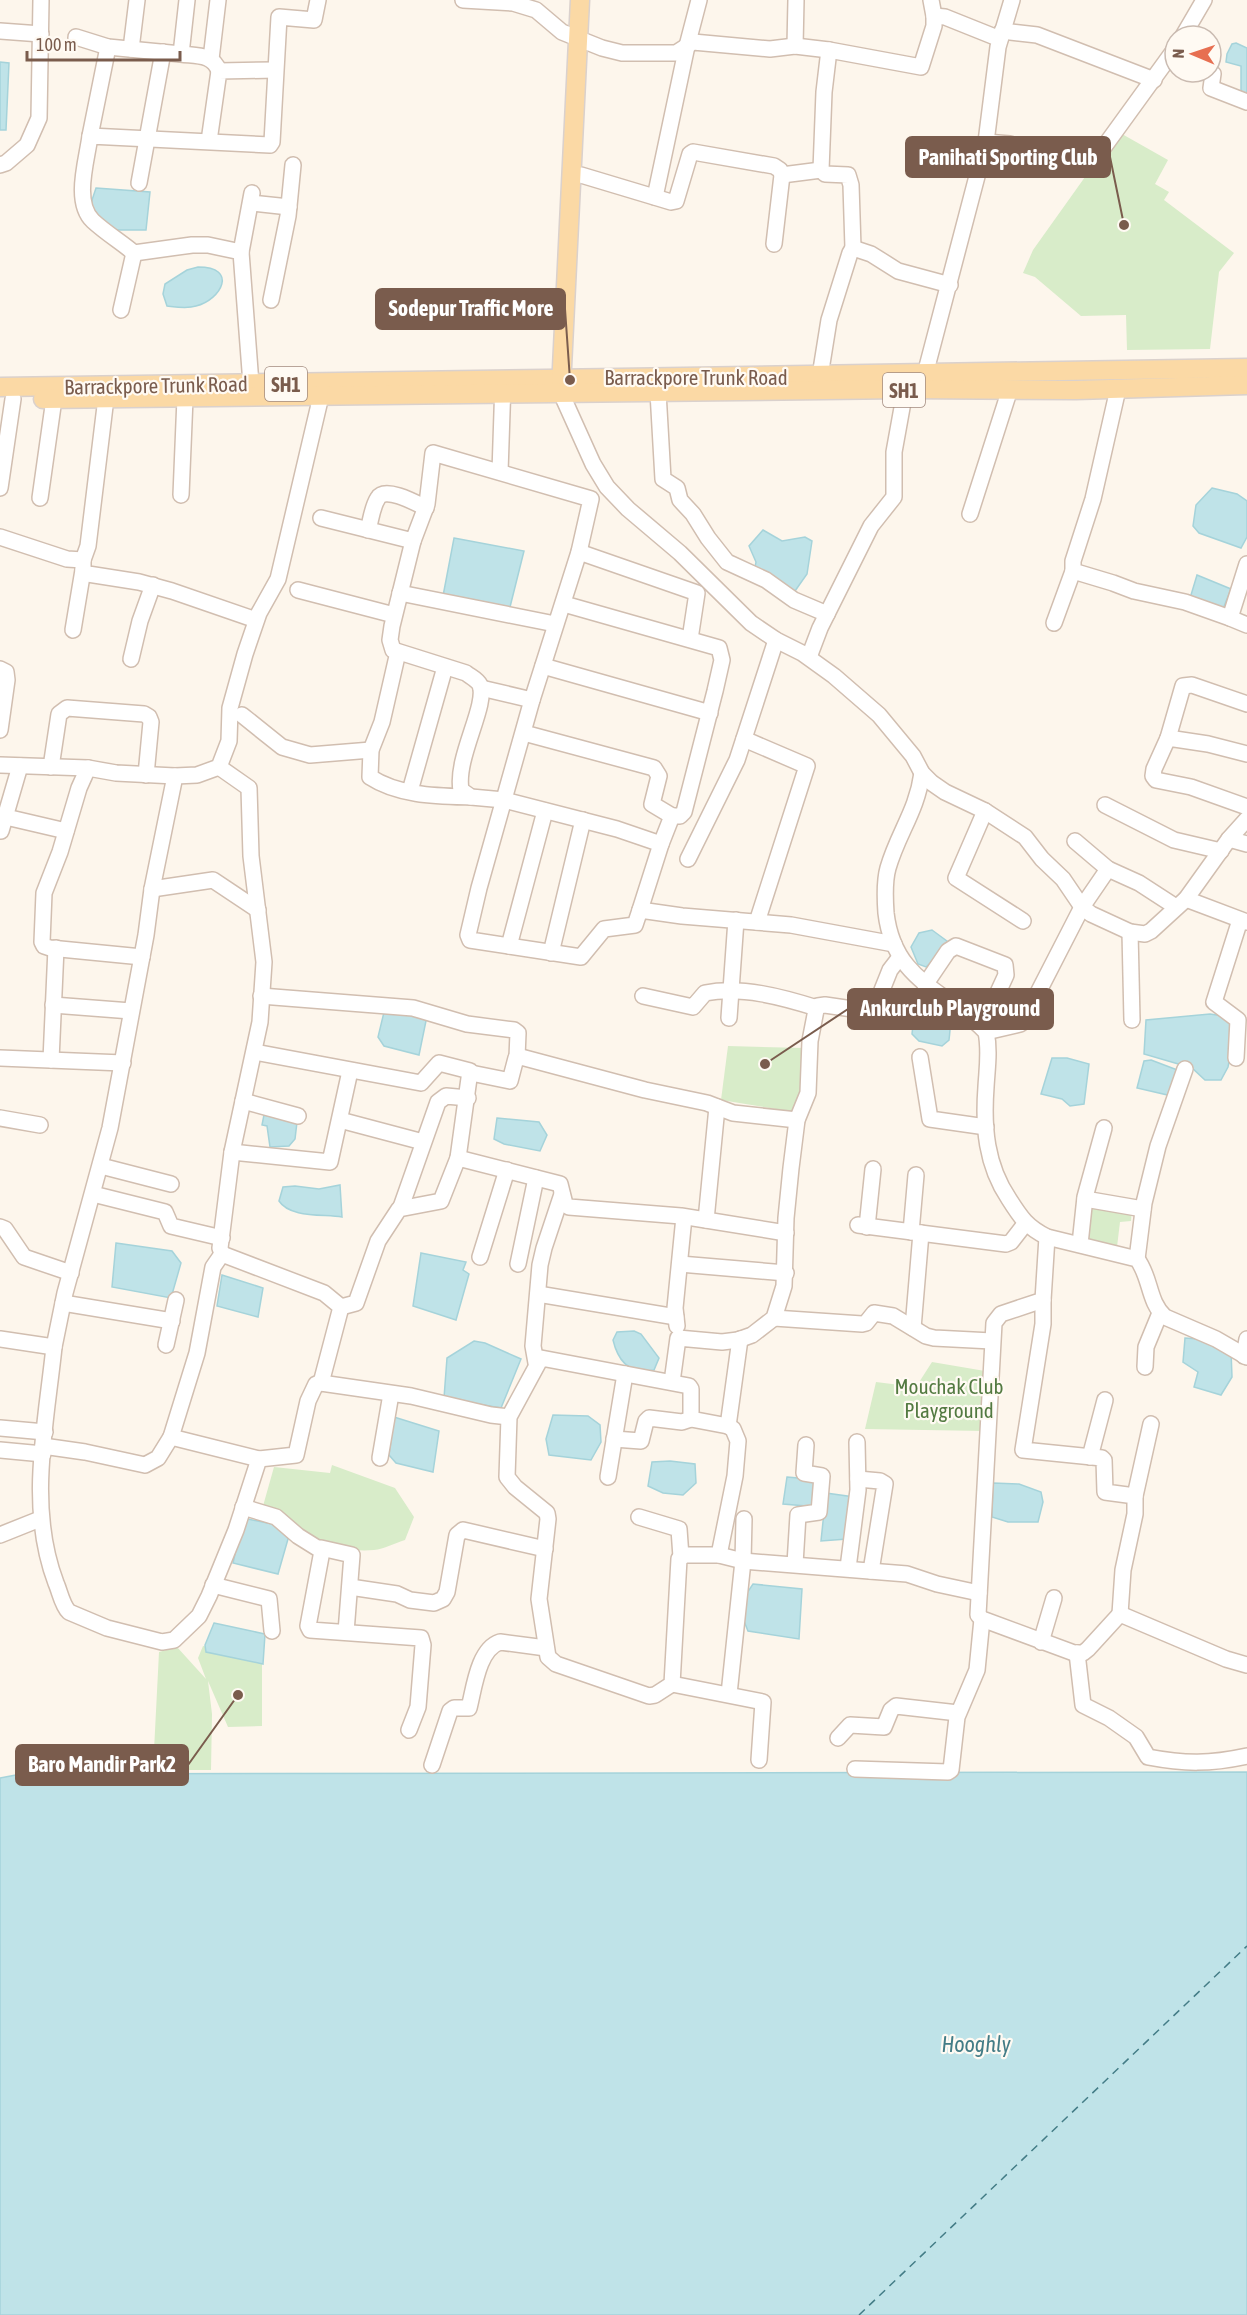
<svg xmlns="http://www.w3.org/2000/svg" width="1247" height="2315" viewBox="0 0 1247 2315" font-family="'Asap Condensed',sans-serif">
<style>
.green{fill:#d8ecc9}
.water{fill:#bfe3e8;stroke:#a5d3da;stroke-width:1.5}
.lines{fill:none;stroke-linecap:round;stroke-linejoin:round}
.ferry{stroke:#437c86;stroke-width:1.5;stroke-dasharray:8 6;stroke-linecap:butt}
.minor-casing{stroke:#d1beb0;stroke-width:18}
.major-casing{stroke:#dad1cd;stroke-width:21}
.minor{stroke:#fff;stroke-width:15}
.major{stroke:#fbd9a5;stroke-width:18}
.labels{text-anchor:middle;dominant-baseline:central;stroke-width:4.5;stroke-linejoin:round;paint-order:stroke}
.shield{fill:#fffaf3;stroke:#a28b7f;stroke-width:1.5}
.shield-label{font-size:20px;font-weight:bold;fill:#7a5c4d}
.street-label{font-size:21px;fill:#7a5c4d;stroke:#fffaf3}
.park-label{font-size:21px;fill:#537a41;stroke:#fffaf3}
.water-label{font-size:22px;font-style:italic;fill:#437c86;stroke:#fffaf3}
.leader{fill:none;stroke:#7a5c4d;stroke-width:2}
.callout-dot{fill:#7a5c4d;stroke:#fffaf3;stroke-width:2}
.callout{fill:#7a5c4d;stroke:#7a5c4d;stroke-width:2}
.callout-label{font-size:22px;text-anchor:middle;font-weight:bold;fill:#fff}
</style>
<rect width="100%" height="100%" fill="#fdf6ec"/>
<g class="green">
<path d="M1122,134l46,26 -13,24 14,8 -5,8 70,53 -15,19 -9,77 -83,1 -1,-35 -45,1 -46,-39 -12,-4 10,-23 52,-73 6,1z"/>
<path d="M728,1046l76,2 1,32 -10,32 -74,-12z"/>
<path d="M1086,1200l46,7 -1,14 -11,1 -3,25 -34,-8z"/>
<path d="M932,1362l53,9 -1,60 -119,-2 11,-47 40,5z"/>
<path d="M332,1465l63,23 19,29 -9,23c-10,3 -21,9 -31,10 -44,4 -77,-20 -111,-44l11,-39 56,6z"/>
<path d="M203,1646l59,10v70l-34,1 -20,-46 4,33 -1,56h-58l6,-118 18,-5 29,32 -8,-21z"/>
</g>
<g class="water">
<path d="M1236,43l11,5v54l-6,-3v-33l-15,-4 1,-8 5,-10z"/>
<path d="M0,62l9,1 -3,67h-6z"/>
<path d="M96,188l54,4 -4,38h-34l-20,-14v-16z"/>
<path d="M198,267c41,0 23,33 -2,39 -9,3 -20,1 -29,0l-4,-12 2,-10 22,-14z"/>
<path d="M1212,488l25,6 10,7v36l-6,11 -42,-15 -6,-7 3,-21z"/>
<path d="M763,530l19,11 23,-4 7,4 -5,33 -12,17 -41,-19 2,-10 -7,-16z"/>
<path d="M454,538l70,13 -15,60 -66,-15z"/>
<path d="M1197,575l34,14 -10,25 -33,-9z"/>
<path d="M932,930l19,14 -25,23 -8,-3 -7,-17 8,-14z"/>
<path d="M385,1008l42,8 -8,39 -35,-9 -6,-9z"/>
<path d="M925,1010c26,1 27,5 24,30l-7,6 -23,-5 -7,-7 1,-9z"/>
<path d="M1210,1014l13,2 13,9 -8,42 -7,13h-16l-13,-12 -48,-14 2,-34z"/>
<path d="M1052,1058h15l22,6 -5,40 -14,2 -8,-7 -21,-5z"/>
<path d="M1151,1060l29,11 -8,25 -35,-8 7,-27z"/>
<path d="M264,1115l33,7 -2,17 -6,7 -19,1 -3,-21 -5,-1z"/>
<path d="M497,1118l42,4 8,13 -7,16 -36,-7 -10,-5z"/>
<path d="M340,1185l2,32c-19,-3 -52,1 -63,-16l4,-14 12,-1 24,3z"/>
<path d="M116,1243l56,8 9,12 -10,35 -59,-11z"/>
<path d="M421,1253l45,9 -3,8 6,4 -13,46 -43,-14z"/>
<path d="M222,1275l41,13 -5,29 -41,-11z"/>
<path d="M634,1331l7,3 18,24 -5,12c-24,5 -36,-9 -41,-30l4,-8z"/>
<path d="M1185,1338l26,2 20,10 1,27 -11,18 -27,-8 4,-15 -15,-10z"/>
<path d="M474,1341l11,2 36,16 -20,49 -57,-10 3,-40z"/>
<path d="M553,1415l35,1 12,9 1,17 -10,18 -42,-5 -3,-16z"/>
<path d="M394,1417l45,14 -6,41 -37,-9 -7,-8z"/>
<path d="M670,1461l25,3 1,19 -13,12 -20,-2 -15,-7 4,-24z"/>
<path d="M787,1477l33,3 -2,27 -35,-3z"/>
<path d="M993,1483l26,1 22,8 2,10 -5,20h-30l-16,-5z"/>
<path d="M826,1493l28,4 -7,42 -26,2z"/>
<path d="M243,1518l39,8 6,13 -10,35 -45,-11z"/>
<path d="M753,1584l49,5 -3,50 -51,-8 -6,-15 1,-17z"/>
<path d="M214,1623l51,11 -2,30 -57,-12 -1,-7z"/>
<path d="M1247,1772v543h-1247v-537l21,-4z"/>
</g>
<g class="lines">
<path class="ferry" d="M859,2315l388,-369"/>
<defs>
<g id="minor">
<path d="M187,0l-6,54c16,2 32,0 38,17"/>
<path d="M463,0l50,3 23,7 26,22 40,16 20,5h54l17,-11 77,7 25,-3 34,4 92,17 13,-41v-10l11,1 55,22"/>
<path d="M931,0l3,16"/>
<path d="M0,31l41,3"/>
<path d="M1002,31l35,4 117,45"/>
<path d="M1183,36l21,-36"/>
<path d="M76,37l32,10 73,7"/>
<path d="M795,46l1,-46"/>
<path d="M131,49l6,-49"/>
<path d="M211,59l7,-59"/>
<path d="M1209,72l4,2 -2,14 36,14"/>
<path d="M90,136l18,-89"/>
<path d="M209,141l10,-70 56,-1"/>
<path d="M986,142l24,2 78,25 87,-120"/>
<path d="M0,165l6,-2 21,-18 12,-27 2,-118"/>
<path d="M821,170l3,-78 5,-42"/>
<path d="M581,175l90,27 5,-1 14,-47 3,-2 81,14 6,4 2,5 -8,69"/>
<path d="M782,175l39,-5 4,4 23,1 3,10 2,63"/>
<path d="M139,183l24,-131"/>
<path d="M655,197l32,-151 12,-46"/>
<path d="M251,203l38,4"/>
<path d="M241,252l11,-59"/>
<path d="M271,300l17,-84 5,-51"/>
<path d="M121,310l13,-57"/>
<path d="M820,376l9,-56 21,-67 3,-5 18,6 27,17 52,14"/>
<path d="M923,382l63,-240 12,-95 14,-47"/>
<path d="M251,384l-10,-132 -33,-7h-16l-58,8c-13,-11 -28,-20 -41,-32 -20,-19 -6,-61 -3,-85l180,9 2,-3 7,-125 35,3 4,-20"/>
<path d="M1118,389l-25,110 -20,62v10l40,12 21,8 51,11 45,16 17,-54"/>
<path d="M658,392l5,87 14,9 3,12 13,14 15,24 19,24 39,18 28,20 33,14"/>
<path d="M561,393l32,71 14,23 21,22 52,44 71,70 25,17 26,13 32,23 45,39 34,41 9,17 10,10 13,9 40,19 40,26 17,22 21,20 19,28 9,7 39,18 15,2 6,-3 35,-32 43,-60 18,-20"/>
<path d="M500,472l3,-90"/>
<path d="M0,488l13,-89"/>
<path d="M181,495l4,-97"/>
<path d="M40,498l14,-99"/>
<path d="M970,514l40,-125"/>
<path d="M321,518l92,23 14,-37 6,-51 158,46 -12,53 -47,148 -53,188 -11,47 2,5 111,17 23,-28 31,-4 5,-15 42,6 109,9 103,19"/>
<path d="M368,530c3,-10 4,-23 10,-32 7,-12 38,5 48,10"/>
<path d="M0,537l67,22 16,1 5,-14 18,-148"/>
<path d="M413,541l-21,85 -2,14 3,10 73,23c5,4 11,6 14,12 8,20 -25,73 -19,105l10,7 33,3 113,29 44,15 -21,66"/>
<path d="M579,552l118,41 -7,46"/>
<path d="M83,560v10l5,4 51,8 33,9 84,29"/>
<path d="M298,590l96,25"/>
<path d="M400,593l155,31"/>
<path d="M564,604l155,44 3,12 -7,31 -31,121 -4,4h-8"/>
<path d="M1230,618l17,7"/>
<path d="M1054,623l19,-52"/>
<path d="M73,630l10,-60"/>
<path d="M398,652l-16,70 -11,28 -1,27c29,19 68,19 101,20"/>
<path d="M809,657l11,-29 51,-102 23,-29v-45l13,-72"/>
<path d="M131,659l9,-38 13,-36"/>
<path d="M543,666l167,47"/>
<path d="M0,669l6,3 1,8 -7,50"/>
<path d="M481,688l51,12"/>
<path d="M242,715l40,32 28,8 61,-5"/>
<path d="M524,733l130,35 5,8 -7,28 20,12 -11,28"/>
<path d="M1168,738l15,-52 9,-1 55,19"/>
<path d="M744,739l63,27 -50,156"/>
<path d="M1247,754l-39,-10 -40,-6 -14,31 -1,7 3,4 35,7 56,20"/>
<path d="M0,765l88,3 28,5 59,3"/>
<path d="M51,767l8,-53 8,-6 77,6 5,3 2,5 -5,53"/>
<path d="M219,767l30,21 2,68 13,106 -4,60 -28,130 -12,96 2,6 -9,13 -16,86 -26,84 88,22"/>
<path d="M88,768l-9,20 -19,64 -16,41 -2,49 2,4 6,2 92,9"/>
<path d="M922,773c-5,38 -24,60 -34,95 -4,14 -3,31 -2,45 8,69 59,76 100,119 4,18 1,37 0,55 -3,40 0,78 23,112 12,19 18,28 38,38l90,22c14,18 11,43 28,58l51,22 31,18"/>
<path d="M410,791l35,-124"/>
<path d="M1105,805l69,35 47,11"/>
<path d="M985,811l-29,67 67,43"/>
<path d="M6,817l60,14"/>
<path d="M1,831l19,-65"/>
<path d="M1229,839l18,5"/>
<path d="M1075,841l33,28 31,14 37,24"/>
<path d="M688,859l49,-99 39,-120"/>
<path d="M152,889l61,-9 45,30"/>
<path d="M1186,899l61,23"/>
<path d="M1130,932l2,88"/>
<path d="M509,946l36,-135"/>
<path d="M551,953l32,-133"/>
<path d="M925,985l23,-34 8,-5 49,19 1,10 -24,52"/>
<path d="M261,996l152,12 54,16 47,6 4,3 -1,24"/>
<path d="M643,996l50,11 12,-14c37,-7 77,4 112,15"/>
<path d="M53,1005l78,6"/>
<path d="M729,1018l7,-98"/>
<path d="M986,1032l34,-8 3,-2 59,-115 26,-38"/>
<path d="M255,1052l166,31 18,-20 31,8 -12,87"/>
<path d="M920,1057l10,62 56,8"/>
<path d="M0,1058l123,5"/>
<path d="M1236,1058l2,-38 -24,-18 26,-82"/>
<path d="M51,1060l5,-112"/>
<path d="M471,1073l39,8 6,-23 5,-1 124,33 62,13 26,10 64,7"/>
<path d="M243,1101l55,15"/>
<path d="M0,1118l40,7"/>
<path d="M340,1120l83,22"/>
<path d="M232,1152l98,10 20,-91"/>
<path d="M101,1166l70,18"/>
<path d="M93,1194l72,18 6,14 51,12"/>
<path d="M1085,1199l58,10"/>
<path d="M401,1207l37,-105 8,-6 22,2"/>
<path d="M706,1220l11,-113"/>
<path d="M858,1225l148,19 5,-2 14,-18"/>
<path d="M0,1227l5,2 19,28 47,16"/>
<path d="M867,1227l6,-58"/>
<path d="M911,1232l5,-57"/>
<path d="M1047,1237l-4,63 -42,14 -7,9 -16,292 4,4 92,34h9l5,-4 32,-35 106,45 21,6"/>
<path d="M1080,1244l5,-47 19,-69"/>
<path d="M222,1254l102,39 17,14 -20,76"/>
<path d="M480,1257l27,-87"/>
<path d="M1137,1259l7,-56 14,-57 27,-77"/>
<path d="M518,1264l18,-86"/>
<path d="M680,1264l106,9"/>
<path d="M538,1294l138,23"/>
<path d="M1043,1300v24l-20,126 79,8 2,2 1,32 30,4v18l-12,56 -3,44"/>
<path d="M63,1303l109,18"/>
<path d="M341,1307l15,-4 22,-62 21,-32 42,-8 17,-43 102,26 5,20 4,3 112,9 105,17"/>
<path d="M774,1318l88,6 4,-1 8,-10 19,3 33,20 8,2 58,3"/>
<path d="M677,1326l-2,-18 9,-91"/>
<path d="M913,1328l8,-95"/>
<path d="M0,1339l54,8 11,-54 45,-165 36,-193 6,-46 23,-113 22,-1 22,-8 10,-26 1,-33 15,-54 14,-41 19,-34 43,-183"/>
<path d="M166,1345l10,-45"/>
<path d="M54,1347c-8,78 -27,160 2,236 4,9 6,22 13,29l38,16 55,14 12,-2 25,-24 10,-20 27,-66 23,-71 37,-4 12,-54 8,-17 5,-1 90,13 80,19 18,2 -2,60 8,10 32,26 1,6 -9,80 9,58 8,7 93,32 6,-1 17,-11 7,-125 6,-4h34l16,-79 3,-35 -5,-12 -5,-3 -37,-7v-30l-2,-3 -148,-28 -32,59"/>
<path d="M1244,1356l3,-17"/>
<path d="M536,1363l-3,-17 7,-81 4,-17 18,-54"/>
<path d="M1145,1367l1,-20 14,-34"/>
<path d="M672,1382l6,-44 44,4 16,-2 14,-5 22,-17 10,-32 2,-68 5,-50 6,-48 11,-27 2,-52 6,-31 2,-4 7,-1 41,6 8,-1 16,-40 10,-13"/>
<path d="M728,1426l12,-87"/>
<path d="M0,1428l45,4"/>
<path d="M614,1439l27,2 5,-20 3,-3 33,4 9,-3"/>
<path d="M43,1446l42,6 60,13 13,-7 13,-21"/>
<path d="M0,1450l43,4"/>
<path d="M1090,1457l15,-57"/>
<path d="M380,1458l11,-64"/>
<path d="M608,1477l17,-103"/>
<path d="M858,1479l22,2 5,3 -14,87"/>
<path d="M1135,1496l16,-72"/>
<path d="M243,1507l33,10 22,19 24,15 -14,75 2,4 111,8 2,7 -5,62 -9,23"/>
<path d="M639,1517l40,12 2,28"/>
<path d="M0,1535l40,-16"/>
<path d="M321,1548l31,7 -6,77"/>
<path d="M719,1555l24,6 164,13 30,10 42,9"/>
<path d="M795,1564l3,-49 21,-3 3,-36 -18,-3 2,-28"/>
<path d="M848,1568l10,-78 -1,-48"/>
<path d="M213,1585l56,14 3,32"/>
<path d="M350,1587l47,7 13,6 24,3 9,-4 4,-7 10,-57 6,-5 82,19"/>
<path d="M1041,1642l13,-44"/>
<path d="M1077,1653l6,52 26,13 27,19 12,20c37,7 62,7 99,-1"/>
<path d="M672,1684l91,18 -4,58"/>
<path d="M729,1694l14,-133 1,-42"/>
<path d="M838,1738l12,-13 34,2 7,-17 5,-4 62,7"/>
<path d="M432,1765l18,-54 4,-3h15c5,-19 9,-59 31,-66l46,6"/>
<path d="M855,1769l93,3 3,-2 6,-53 20,-47 5,-51"/>
</g>
<g id="major">
<path d="M0,387c416,-6 831,-12 1247,-19"/>
<path d="M561,388l19,-388"/>
<path d="M43,399l862,-10 171,1 171,-5"/>
</g>
</defs>
<use href="#minor" class="minor-casing"/>
<use href="#major" class="major-casing"/>
<use href="#minor" class="minor"/>
<use href="#major" class="major"/>
</g>
<g class="labels">
<g class="shield">
<rect x="265" y="367" width="42" height="34" rx="4.5"/>
<rect x="883" y="373" width="42" height="34" rx="4.5"/>
</g>
<g class="shield-label">
<text x="286" y="384">SH1</text>
<text x="904" y="390">SH1</text>
</g>
<g class="street-label">
<text x="696" y="377">Barrackpore Trunk Road</text>
<text transform="translate(156 385) rotate(-1)">Barrackpore Trunk Road</text>
</g>
<g class="park-label">
<text x="949" y="1386">Mouchak Club<tspan x="949" dy="24">Playground</tspan></text>
</g>
<g class="water-label">
<text x="976" y="2044">Hooghly</text>
</g>
</g>
<path class="leader" d="M1124 225L1110 157M570 380L565 309M765 1064L848 1009M238 1695L188 1765"/>
<g class="callout-dot">
<circle cx="1124" cy="225" r="6"/>
<circle cx="570" cy="380" r="6"/>
<circle cx="765" cy="1064" r="6"/>
<circle cx="238" cy="1695" r="6"/>
</g>
<g class="callout">
<rect x="906" y="137" width="204" height="40" rx="6"/>
<rect x="376" y="289" width="189" height="40" rx="6"/>
<rect x="848" y="989" width="205" height="40" rx="6"/>
<rect x="16" y="1745" width="172" height="40" rx="6"/>
</g>
<g class="callout-label">
<text x="1008" y="165">Panihati Sporting Club</text>
<text x="471" y="316">Sodepur Traffic More</text>
<text x="950" y="1016">Ankurclub Playground</text>
<text x="102" y="1772">Baro Mandir Park2</text>
</g>
<g transform="translate(1193 54) rotate(272)"><circle r="28" fill="#fffaf3" stroke="#cabbb1" stroke-width="1.5"/>
<path d="M0-4.5L10 22L0 15L-10 22Z" fill="#e76f51"/>
<text y="-9" font-size="16" font-weight="bold" text-anchor="middle" fill="#7a5c4d">N</text>
</g>
<path d="M27 51v9h153v-9" fill="none" stroke="#7a5c4d" stroke-width="3"/>
<text x="36" y="51" font-size="18" fill="#7a5c4d" stroke="#fffaf3" stroke-width="4.5" paint-order="stroke">100 m</text>
</svg>
